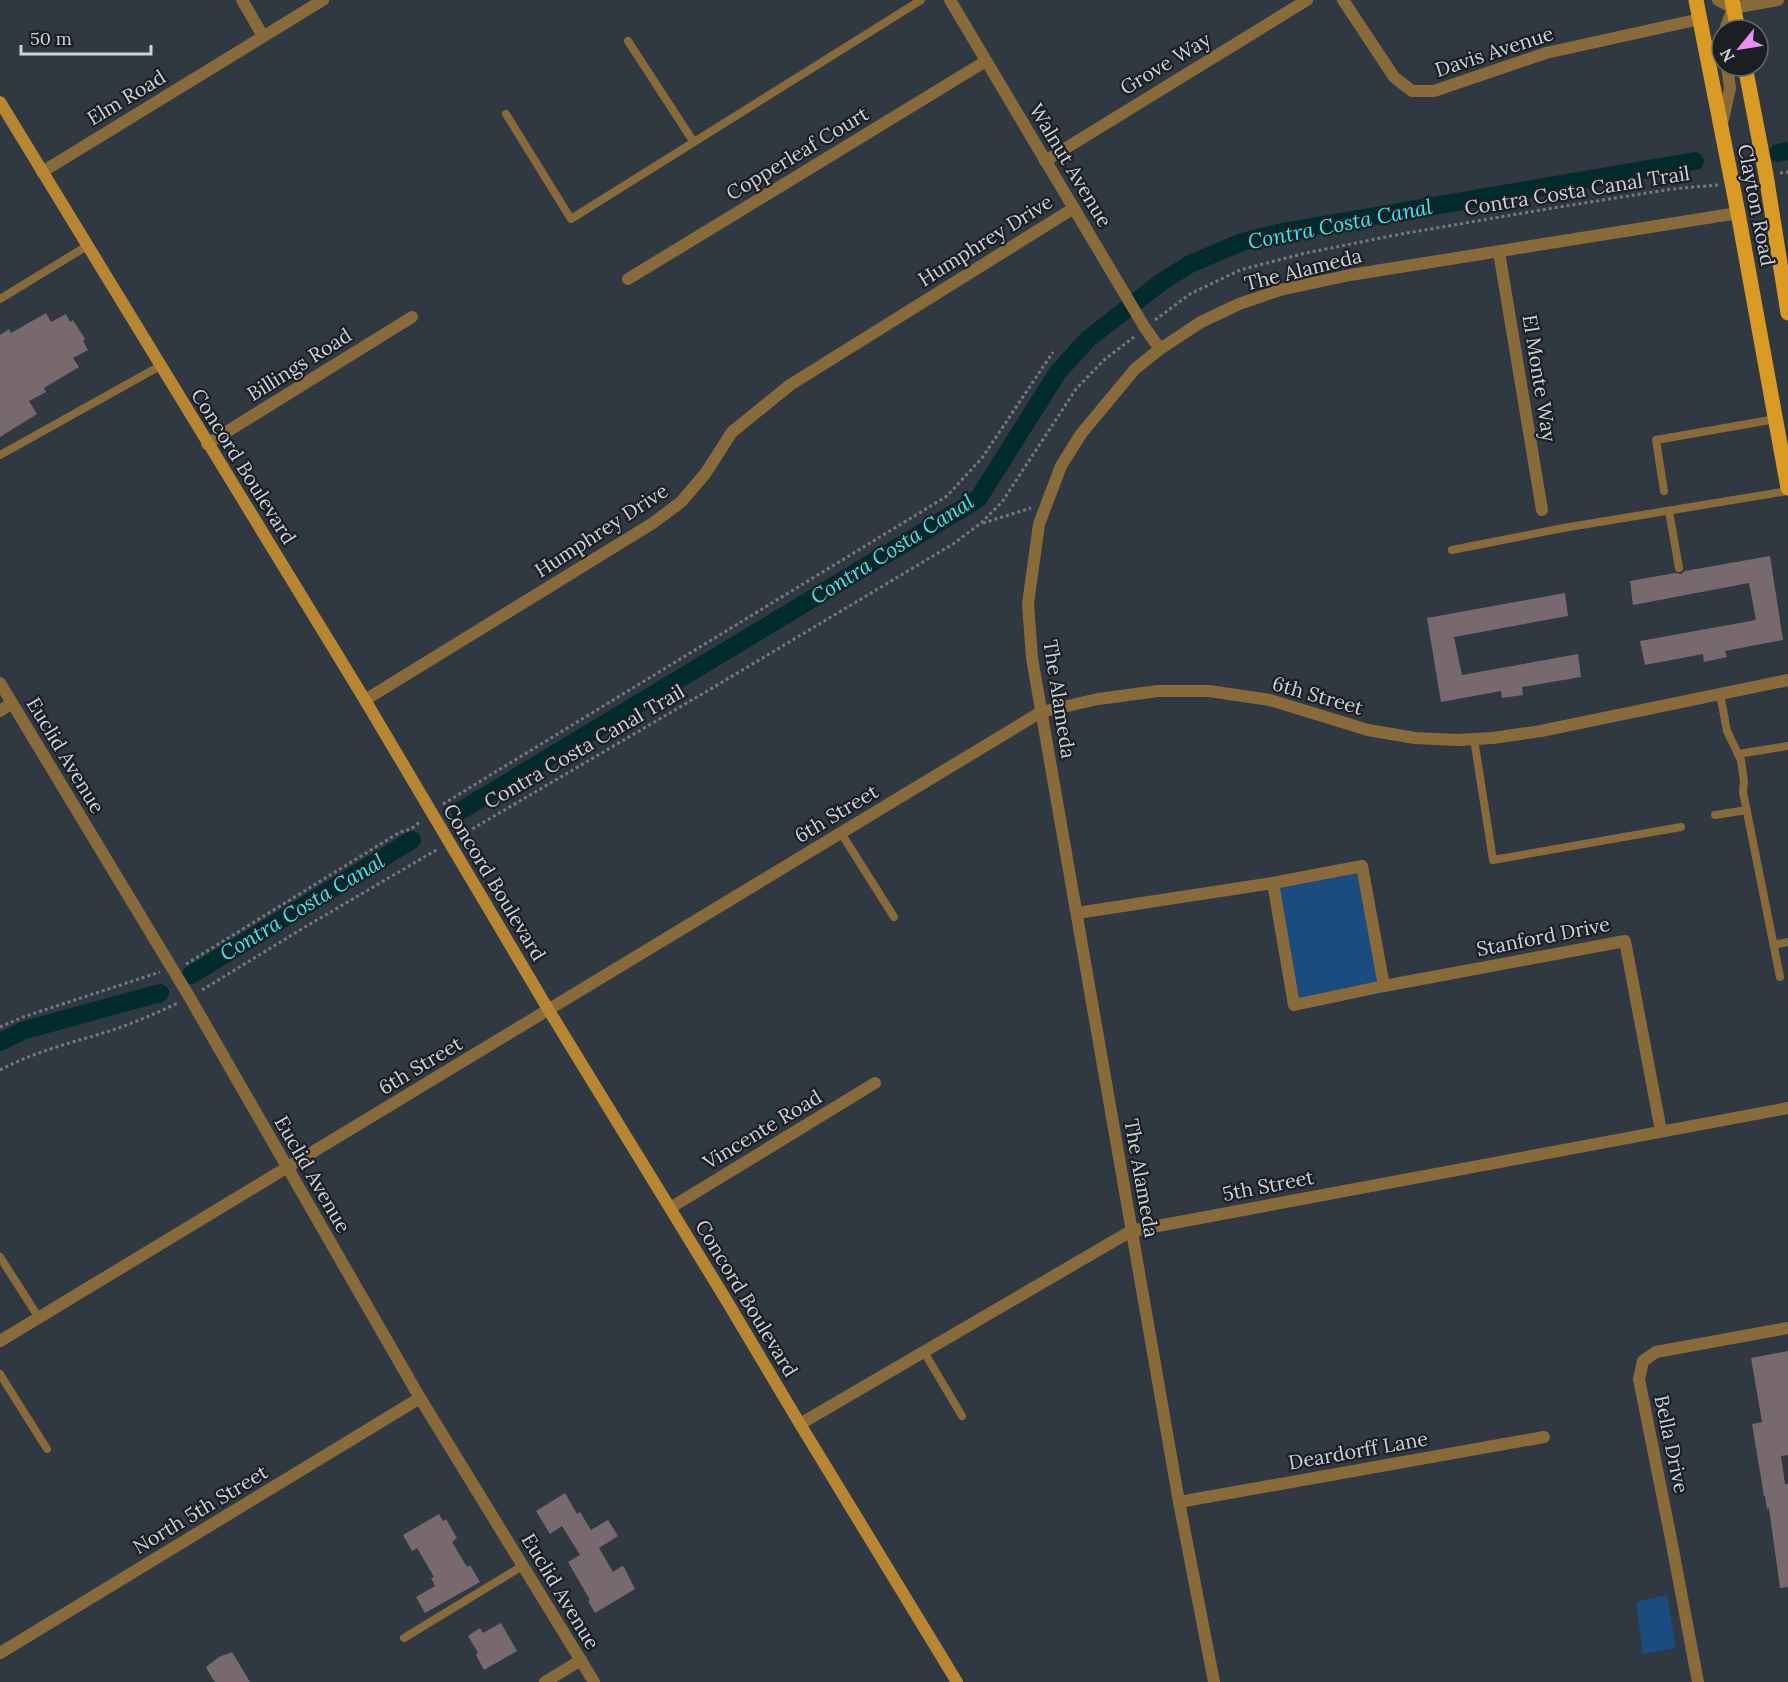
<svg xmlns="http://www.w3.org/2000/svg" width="1788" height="1682" viewBox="0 0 1788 1682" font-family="Lora,serif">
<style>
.green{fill:#1b4c80}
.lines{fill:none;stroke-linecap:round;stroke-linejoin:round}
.canal{stroke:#022b2d;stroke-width:18}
.building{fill:#78696f}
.path{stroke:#737982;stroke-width:3;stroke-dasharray:3 3;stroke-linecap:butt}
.lane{stroke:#896b3b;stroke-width:8}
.street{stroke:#896b3b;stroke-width:12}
.secondary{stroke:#b78633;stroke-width:12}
.primary{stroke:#da9b25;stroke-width:15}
.labels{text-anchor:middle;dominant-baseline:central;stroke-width:4.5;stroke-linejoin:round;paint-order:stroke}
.street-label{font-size:20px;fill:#cdd2d8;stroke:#1b1f24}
.water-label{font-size:21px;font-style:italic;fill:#32ecf4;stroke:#1b1f24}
</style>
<rect width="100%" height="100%" fill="#303842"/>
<g class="green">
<path d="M1362,866l22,120 -90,19 -21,-122z"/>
<path d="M1667,1595l9,53 -33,6 -7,-52z"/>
</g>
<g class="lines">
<g class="canal">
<path d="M1778,153l10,-2"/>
<path d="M460,811l518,-312 80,-127 30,-33 72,-56 30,-19 52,-22 40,-10 413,-71"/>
<path d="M191,975l221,-135"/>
<path d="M0,1042l25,-12 135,-37"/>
</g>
</g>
<g class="building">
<path d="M46,313l5,9 15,-8 4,8 3,-2 12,19 -2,2 5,9 -15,8 6,9 -35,21 2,4 -17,9 8,13 -37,23v-102l9,-6 2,4z"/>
<path d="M1770,556l13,84 -58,11 2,6 -23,5 -1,-8 -58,11 -5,-24 116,-21 -7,-37 -116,22 -3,-24 45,-8 6,1 4,-3z"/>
<path d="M1565,593l3,23 -114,21 8,38 116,-21 3,23 -59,10 1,8 -21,3 -1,-7 -60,11 -14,-84z"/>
<path d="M1788,1351v104l-7,1 4,28h3v103l-8,1 -11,-80 -2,1 -2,-13h-1l-12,-72 10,-2 -11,-64z"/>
<path d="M565,1493l12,21 3,-2 11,18 17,-10 10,16 -19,12 14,24 9,-6 2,1 11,22 -40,24 -7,-12 2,-1 -22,-38 12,-7 -18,-29 -12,8 -14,-23z"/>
<path d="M439,1514l4,7 3,-2 11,19 -5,4 15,25 3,-2 10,17 -55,31 -9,-16 19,-11 -4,-8 3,-1 -17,-29 -5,3 -9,-16z"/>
<path d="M501,1623l16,28 -33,19 -8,-15 2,-2 -10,-17 12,-8 3,5z"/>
<path d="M232,1652l18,30h-35l-3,-4 -6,-11 13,-10z"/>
</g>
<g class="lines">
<g class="path">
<path d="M1780,173l8,-1"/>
<path d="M1155,320l35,-26 50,-24 66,-17 95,-19 152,-26 119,-19 46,-4"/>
<path d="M983,523l48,-15"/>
<path d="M443,804l504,-308 35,-38 71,-106"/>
<path d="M462,835l252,-148 239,-143 28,-21 21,-21 74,-113 28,-29 30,-23"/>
<path d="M186,964l214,-132 11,-3 10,-8"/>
<path d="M202,990l103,-63 133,-78"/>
<path d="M0,1027l23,-10 137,-45"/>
<path d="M0,1070c32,-17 66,-26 100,-36 27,-8 52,-19 78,-31"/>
</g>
<g class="lane">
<path d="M628,41l65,100"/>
<path d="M506,114l65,105 350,-219"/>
<path d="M0,299l87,-53"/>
<path d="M0,455l160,-89"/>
<path d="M1664,491l-8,-51 120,-21"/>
<path d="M1669,511l10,57"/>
<path d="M1452,550l111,-22 225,-37"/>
<path d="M1720,694l7,37 14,29 3,22 -1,10 37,185"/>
<path d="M1474,739l19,121 188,-33"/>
<path d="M1738,754l50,-8"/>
<path d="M1715,815l32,-5"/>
<path d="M841,833l53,84"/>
<path d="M1774,945l14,-3"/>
<path d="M0,1257l39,61"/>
<path d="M924,1352l38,64"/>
<path d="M0,1374l47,75"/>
<path d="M404,1638l120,-73"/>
</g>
<g class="street">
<path d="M242,0l21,36"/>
<path d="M950,0l195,328 15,21"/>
<path d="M1343,0l51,77 18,14h22l112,-38 154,-34"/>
<path d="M1718,0l15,8"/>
<path d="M1733,8l45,-8"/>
<path d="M1725,30l8,-22"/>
<path d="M1722,124l8,-36 -3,-22"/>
<path d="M1045,161l262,-161"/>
<path d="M42,172l281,-172"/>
<path d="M1499,252l43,258"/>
<path d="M628,279l358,-218"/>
<path d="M207,444l205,-127"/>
<path d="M0,683l190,315 230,400 174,284"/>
<path d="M365,700l288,-177 28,-21 24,-28 27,-42 58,-47 284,-177"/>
<path d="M0,711l12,-8"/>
<path d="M1273,883l89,-17 22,120"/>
<path d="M1077,913l196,-30 21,122 90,-19 241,-45 36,190"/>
<path d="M670,1208l205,-125"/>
<path d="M0,1341l1041,-629 57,-13 60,-8h51l61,9 98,30 47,8 42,2 36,-2 48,-7 247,-51"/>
<path d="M800,1424l331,-193 657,-123"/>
<path d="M1179,1502l365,-65"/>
<path d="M0,1653l420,-255"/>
<path d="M545,1682l36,-22"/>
<path d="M1214,1682l-35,-180 -147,-844 -4,-54 11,-80 22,-58 20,-32 54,-65 25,-20 41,-27 38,-18 41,-14 70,-15 388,-62"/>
<path d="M1698,1682l-28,-148 -31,-155 4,-18 13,-9 132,-24"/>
</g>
<path class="secondary" d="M0,102l365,598 183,309 177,289 75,126 157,258"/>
<g class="primary">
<path d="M1696,0l42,213 50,275"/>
<path d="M1732,0l6,30"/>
<path d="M1745,66l21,109 22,138"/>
</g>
</g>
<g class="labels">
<g class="street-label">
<text transform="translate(1494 51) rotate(-18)">Davis Avenue</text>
<text transform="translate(1165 63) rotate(-31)">Grove Way</text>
<text transform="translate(126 97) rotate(-31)">Elm Road</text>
<text transform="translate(797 153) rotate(-31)">Copperleaf Court</text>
<text transform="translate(1071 165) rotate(59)">Walnut Avenue</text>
<text transform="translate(1577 190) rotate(-9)">Contra Costa Canal Trail</text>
<text transform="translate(1757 205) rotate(79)">Clayton Road</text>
<text transform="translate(985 240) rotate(-32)">Humphrey Drive</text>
<text transform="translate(1303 269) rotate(-14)">The Alameda</text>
<text transform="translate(299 364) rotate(-32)">Billings Road</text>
<text transform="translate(1540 378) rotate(81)">El Monte Way</text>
<text transform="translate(244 466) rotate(58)">Concord Boulevard</text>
<text transform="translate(601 530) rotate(-33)">Humphrey Drive</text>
<text transform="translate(1318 695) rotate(16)">6th Street</text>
<text transform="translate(1060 699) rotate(81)">The Alameda</text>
<text transform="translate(584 746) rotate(-30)">Contra Costa Canal Trail</text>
<text transform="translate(66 755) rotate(59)">Euclid Avenue</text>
<text transform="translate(836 813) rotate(-31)">6th Street</text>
<text transform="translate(495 882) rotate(59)">Concord Boulevard</text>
<text transform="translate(1543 936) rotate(-11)">Stanford Drive</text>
<text transform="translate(420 1065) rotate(-31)">6th Street</text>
<text transform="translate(762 1129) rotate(-31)">Vincente Road</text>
<text transform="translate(313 1174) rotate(60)">Euclid Avenue</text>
<text transform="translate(1142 1178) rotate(80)">The Alameda</text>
<text transform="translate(1268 1185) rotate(-11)">5th Street</text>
<text transform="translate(747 1298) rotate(59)">Concord Boulevard</text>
<text transform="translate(1672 1444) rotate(78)">Bella Drive</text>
<text transform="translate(1358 1450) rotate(-10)">Deardorff Lane</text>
<text transform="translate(200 1509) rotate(-31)">North 5th Street</text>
<text transform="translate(561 1591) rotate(59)">Euclid Avenue</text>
</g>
<g class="water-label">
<text transform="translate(1340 224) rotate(-11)">Contra Costa Canal</text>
<text transform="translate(892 549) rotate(-32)">Contra Costa Canal</text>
<text transform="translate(302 907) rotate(-31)">Contra Costa Canal</text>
</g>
</g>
<g transform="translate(1740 48) rotate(240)"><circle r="28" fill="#1b1f24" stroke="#62676c" stroke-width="1.5"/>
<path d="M0-4.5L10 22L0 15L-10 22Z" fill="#ec8cfa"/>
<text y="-9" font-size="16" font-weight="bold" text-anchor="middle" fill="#cdd2d8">N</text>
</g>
<path d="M21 45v9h130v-9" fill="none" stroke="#cdd2d8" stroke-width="3"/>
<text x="30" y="45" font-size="18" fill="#cdd2d8" stroke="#1b1f24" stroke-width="4.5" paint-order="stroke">50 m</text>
</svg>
